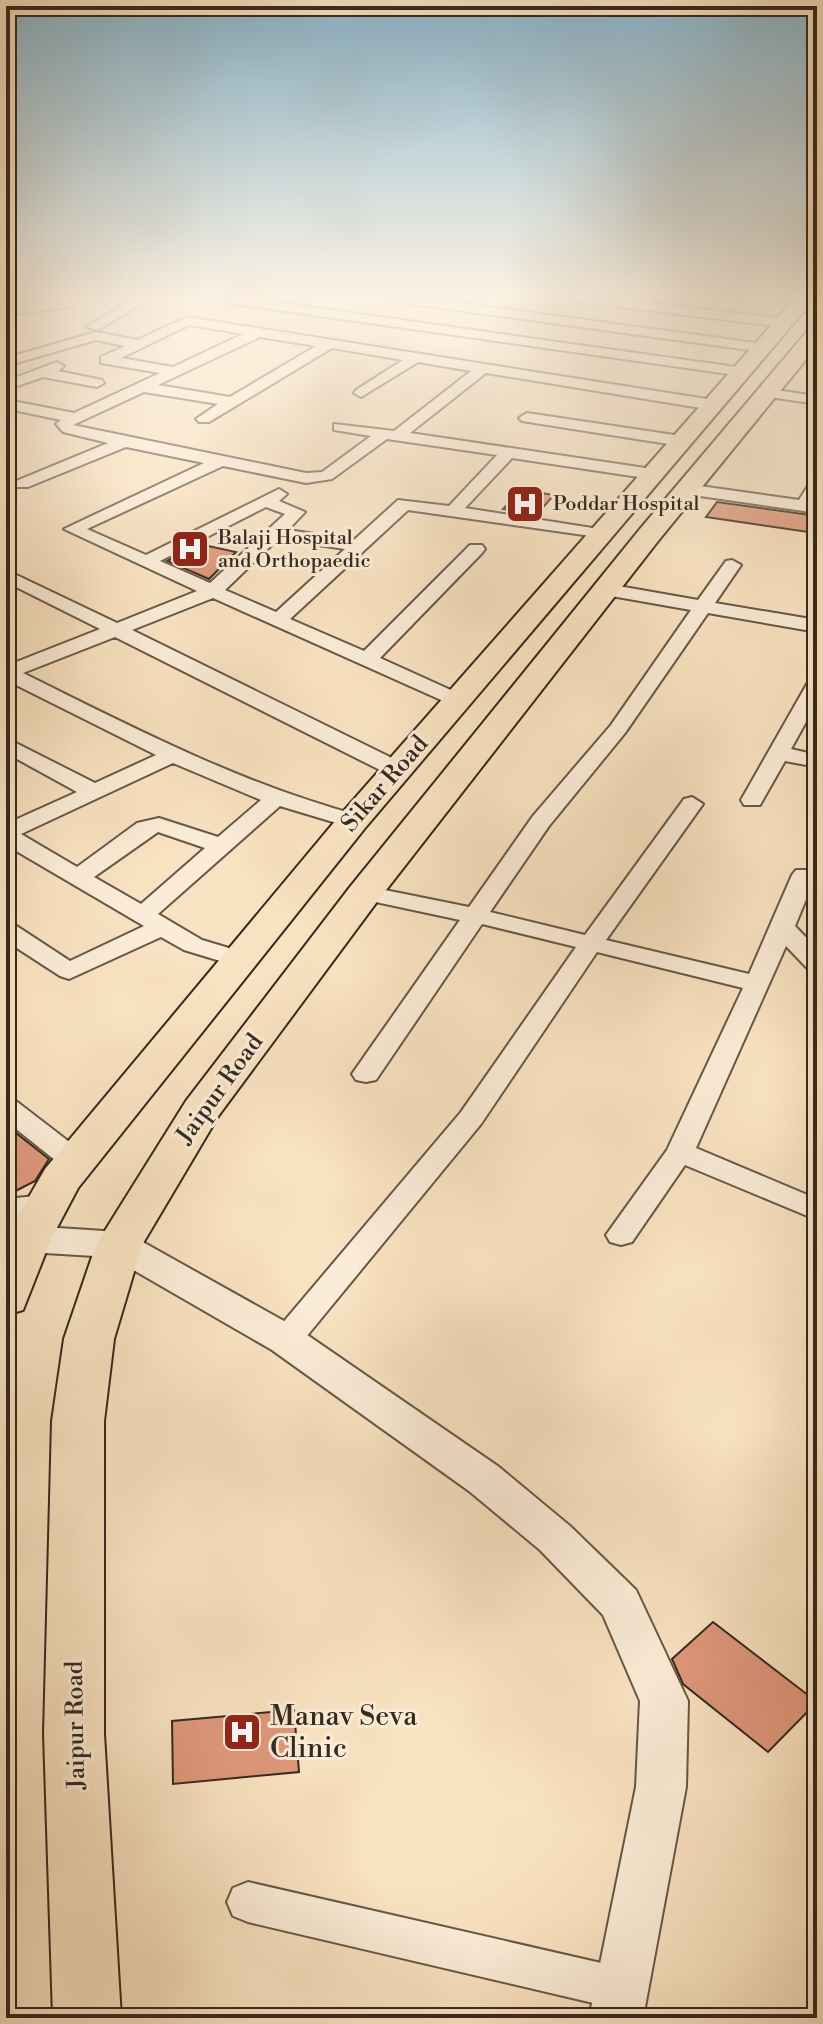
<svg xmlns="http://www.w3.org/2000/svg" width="823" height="2024" viewBox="0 0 823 2024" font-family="'Libre Bodoni',serif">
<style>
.building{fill:#df987c;stroke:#35291e;stroke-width:2}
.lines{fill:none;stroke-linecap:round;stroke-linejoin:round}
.minor-casing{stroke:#665747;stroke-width:4}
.tertiary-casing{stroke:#665747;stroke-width:4}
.primary-casing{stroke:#35291e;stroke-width:4}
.minor{fill:#fbecd7;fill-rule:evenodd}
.tertiary{fill:#fbecd7;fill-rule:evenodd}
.primary{fill:#f9e2c1;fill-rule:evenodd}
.labels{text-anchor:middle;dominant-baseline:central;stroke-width:6;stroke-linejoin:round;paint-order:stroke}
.far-poi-label{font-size:20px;fill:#35291e;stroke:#fbecd7;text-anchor:start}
.street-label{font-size:24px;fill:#35291e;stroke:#fbecd7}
.near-poi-label{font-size:28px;fill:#35291e;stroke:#fbecd7;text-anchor:start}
</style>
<rect width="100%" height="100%" fill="#f9e2c1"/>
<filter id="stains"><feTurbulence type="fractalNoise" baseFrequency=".0025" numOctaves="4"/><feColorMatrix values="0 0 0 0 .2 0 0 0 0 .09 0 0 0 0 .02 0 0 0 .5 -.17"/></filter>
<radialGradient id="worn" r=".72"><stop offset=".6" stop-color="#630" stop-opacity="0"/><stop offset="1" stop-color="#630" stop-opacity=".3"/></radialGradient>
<g class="building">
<path d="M521,490l33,5 -17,19 -34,-5z"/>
<path d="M717,502l100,14 -9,16 -102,-15z"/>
<path d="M199,544l37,8 -27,27 -42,-18z"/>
<path d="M11,1129l38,30 -14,22 -29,15v-65z"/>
<path d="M713,1622l104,80 -49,50 -85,-68 -11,-25z"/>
<path d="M294,1710l5,62 -126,12 -1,-63z"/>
</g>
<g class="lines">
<defs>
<g id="minor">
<path d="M135,298h16l-53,32 -12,-3z"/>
<path d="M214,298h32l497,70 7,4 -7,4 -522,-74z"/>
<path d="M390,298h33l341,46 7,4 -7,4 -367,-50z"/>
<path d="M572,298h36l177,21 7,4 -7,4 -206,-25z"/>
<path d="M64,300l7,4 -2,3 -63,8v-8z"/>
<path d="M187,317l526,83 8,5 -8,5 -227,-37 -76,60 242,36 8,5 -8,5 -140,-21 -47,50 134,21 9,5 -3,4 -197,-28 -118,109 74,32 106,-106h12l3,4 -3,4 -102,105 84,38 3,4 -3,4h-14l-237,-106 -81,32 274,135 3,5 -3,5h-16l-275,-138 -92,36c111,55 218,111 338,143l3,5 -3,5 -8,2 -73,-22 -122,108 44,26 47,14 4,5 -4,5 -9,3 -56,-17 -23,-13 -92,42 -9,-3 -54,-35v-18l9,2 55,36 74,-35 -138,-81v-21l71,-32 -71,-39v-15l89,45 61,-28 -150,-75v-14l94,-37 -94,-47v-12l111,53 80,-32 -133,-62 140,-66 -78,-16 -98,40h-12l-2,-3 2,-3 92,-38 -45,-11 -7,-8 5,-4 -53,-11 -2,-12 12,5 56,11 86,-40 -59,-10v-6l24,-11 -29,-6 -90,26v-8l90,-26 41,8zM189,325l54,9 -70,33 -52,-9zM260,337l56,9 -86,51 -72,-12zM332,348l71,12 -47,30 -2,3 7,4 57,-35 53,9 -77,60 -60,-7v6l37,6 -49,36 -16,1 -233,-48 71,-33 74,12 -22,15 3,3h10zM387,439l110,16 -48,51 -51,-6 -44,40 -66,-10 17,-18 -26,-11 8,-7 -8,-5 -133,66 -59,-26 136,-63 83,17 26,-4zM266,507l19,7 -75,69 -50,-22zM278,539l67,10 -69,63 -51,-22zM173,763l88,37 -43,37 -59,-19 -22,5 -60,44 -56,-33zM158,832l47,16 -64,56 -47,-27z"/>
<path d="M57,362l7,4 -6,5 44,9 2,3 -7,4 -54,-10 -37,13v-9z"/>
<path d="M768,389l49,7v8l-54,-8v-6z"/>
<path d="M527,413l154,23 8,5 -8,5 -159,-25 -3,-3z"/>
<path d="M817,479l-3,24 3,10 -131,-19 -8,-5 8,-5 113,16 12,-19z"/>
<path d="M732,560l9,5 -26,38 102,17v12l-109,-19 -83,120 -76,93 -59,86 95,23 99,-136 8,-2 11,7 -97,136 143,34 43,-99 4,-5h16l4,5 -21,51 22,23v23l-9,-3 -22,-23 -90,202 121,51v21l-132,-55 -53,77 -11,3 -11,-3 -4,-7 61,-85 76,-162 -146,-36 -116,172 -184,224 -11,4 -11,-4 -5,-8 5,-8 186,-220 115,-165 -94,-23 -106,156 -10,2 -10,-2 -4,-6 108,-154 -103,-22 -4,-5 4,-5 8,-2 104,21 64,-91 78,-91 80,-115 -91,-16 -2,-4 2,-4 7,-2 91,16 28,-39z"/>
<path d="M817,678v24l-26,47 26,6v12l-32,-6 -25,44h-16l-3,-5 66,-116z"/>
<path d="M6,1098l10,3 69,53 4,7 -4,7 -10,2 -10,-2 -59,-47z"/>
<path d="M45,1195l10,3 5,7 -5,7 -49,7v-20z"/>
<path d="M248,1882l375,86 15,6 7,15 -7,15 -15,6 -375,-88 -15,-6 -6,-14 6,-14z"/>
</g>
<path id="tertiary" d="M28,1226l91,6 13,4 168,94 199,137 71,59 66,64 52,111 -2,86 -43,231h-54l47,-231 4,-86 -37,-86 -63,-65 -71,-59 -197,-141 -161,-93 -83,-5 -13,-4 -6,-9 6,-9z"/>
<g id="primary">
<path d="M795,298h20l-450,530 -287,360 -27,51 -28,71 -17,5v-78l39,-68 296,-355z"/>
<path d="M817,326v20l-159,195 -282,362 -157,212 -77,130 -28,94 -10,82v313l17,284h-68l-9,-284 8,-313 12,-82 32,-94 90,-144 164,-214 290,-358 170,-201z"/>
</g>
</defs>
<use href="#minor" class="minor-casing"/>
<use href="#tertiary" class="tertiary-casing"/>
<use href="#primary" class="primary-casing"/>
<use href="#minor" class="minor"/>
<use href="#tertiary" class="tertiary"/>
<use href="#primary" class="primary"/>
</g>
<linearGradient id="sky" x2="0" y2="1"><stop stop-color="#8bb8d0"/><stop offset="0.51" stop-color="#fcf2e3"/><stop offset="1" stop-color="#fcf2e3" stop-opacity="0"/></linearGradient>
<rect width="823" height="581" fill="url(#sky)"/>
<defs>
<symbol id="hospital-square" viewBox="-11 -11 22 22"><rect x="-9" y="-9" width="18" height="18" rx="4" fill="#8f2418" stroke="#fbecd7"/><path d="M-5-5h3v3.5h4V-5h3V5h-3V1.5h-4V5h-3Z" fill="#fff"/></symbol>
</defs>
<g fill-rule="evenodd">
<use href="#hospital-square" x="503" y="482" width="44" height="44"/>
<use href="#hospital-square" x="168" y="527" width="44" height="44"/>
<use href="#hospital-square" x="220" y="1710" width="44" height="44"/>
</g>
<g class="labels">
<g class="far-poi-label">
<text x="553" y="504">Poddar Hospital</text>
<text x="218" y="538">Balaji Hospital<tspan x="218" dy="23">and Orthopaedic</tspan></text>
</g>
<g class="street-label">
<text transform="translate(385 784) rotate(-49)">Sikar Road</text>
<text transform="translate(220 1089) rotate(-54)">Jaipur Road</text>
<text transform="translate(76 1725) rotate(-91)">Jaipur Road</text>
</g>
<g class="near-poi-label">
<text x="270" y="1716">Manav Seva<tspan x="270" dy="32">Clinic</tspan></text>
</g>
</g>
<rect width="823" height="2024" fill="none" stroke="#f9e2c1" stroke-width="32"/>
<rect x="8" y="8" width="807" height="2008" fill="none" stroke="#35291e" stroke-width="4"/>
<rect x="16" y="16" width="791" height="1992" fill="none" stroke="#35291e" stroke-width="2"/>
<rect width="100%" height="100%" filter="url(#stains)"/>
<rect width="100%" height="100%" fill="url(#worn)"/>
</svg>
